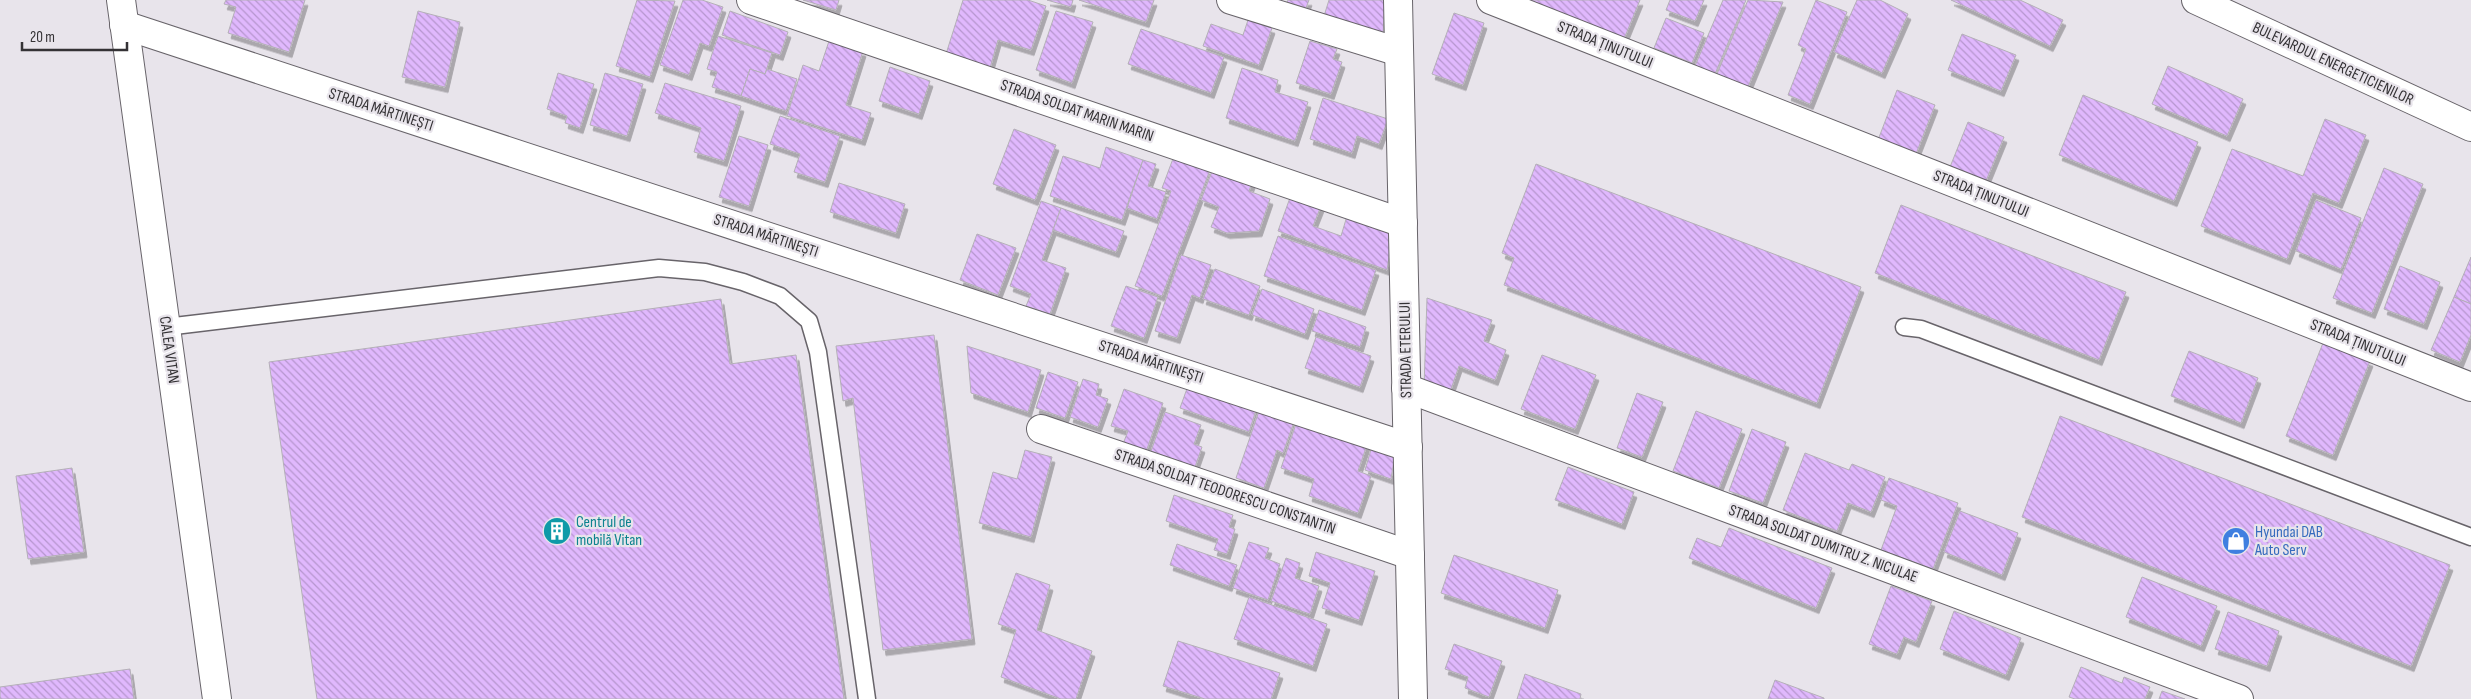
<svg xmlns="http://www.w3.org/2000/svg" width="2471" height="699" viewBox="0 0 2471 699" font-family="'Sofia Sans Condensed',sans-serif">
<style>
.building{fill:url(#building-back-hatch);stroke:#b4b0b7;filter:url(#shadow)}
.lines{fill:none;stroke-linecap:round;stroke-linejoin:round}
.service-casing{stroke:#68646a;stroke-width:19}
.minor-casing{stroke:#68646a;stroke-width:30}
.tertiary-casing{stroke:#68646a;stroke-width:30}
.secondary-casing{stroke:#68646a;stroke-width:30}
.service{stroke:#fff;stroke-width:16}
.minor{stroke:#fff;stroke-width:28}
.tertiary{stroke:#fff;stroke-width:28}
.secondary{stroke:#fff;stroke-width:28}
.labels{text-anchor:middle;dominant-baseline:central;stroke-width:4.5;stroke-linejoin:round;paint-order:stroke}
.street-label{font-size:16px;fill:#343235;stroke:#e8e4eb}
.culture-label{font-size:16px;fill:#0d838f;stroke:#e8e4eb;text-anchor:start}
.shop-label{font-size:16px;fill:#366cbe;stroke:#e8e4eb;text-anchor:start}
</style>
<defs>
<pattern id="building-back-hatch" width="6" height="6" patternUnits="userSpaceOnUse" patternTransform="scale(1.25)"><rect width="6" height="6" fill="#e0b8fd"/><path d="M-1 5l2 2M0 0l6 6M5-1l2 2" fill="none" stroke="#b696ce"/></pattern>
<filter id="shadow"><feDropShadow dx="3" dy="5.5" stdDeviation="0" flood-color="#0004"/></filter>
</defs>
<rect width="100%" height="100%" fill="#e8e4eb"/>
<g class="building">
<path d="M226,0h79l-16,52 -61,-19 8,-26 -12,-3z"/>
<path d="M637,0l38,1 -25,76 -34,-11z"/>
<path d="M683,0h19l21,7 -14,39 -9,-3 -11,32 -29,-10z"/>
<path d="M803,0h36l-3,10z"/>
<path d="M963,0h65l18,6 -15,44 -33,-10 -8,28 -44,-14z"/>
<path d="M1047,0h26l-2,7z"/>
<path d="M1079,0h75l-8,22z"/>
<path d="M1288,0h21l-3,8 -19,-6z"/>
<path d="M1329,0h56l-2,34 -59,-18z"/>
<path d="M1525,0h115l-16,39z"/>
<path d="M1670,0h34l-9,21 -29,-11z"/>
<path d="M1723,0h23l-31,74 -20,-8z"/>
<path d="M1748,0l35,2 -35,85 -31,-13z"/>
<path d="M1816,0l31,12 -37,92 -22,-9 18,-46 -8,-4z"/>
<path d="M1857,0h23l28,14 -26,59 -48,-21z"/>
<path d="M1951,0h69l43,20 -13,26z"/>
<path d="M418,11l42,11 -15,65 -43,-10z"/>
<path d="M730,11l58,21 -8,23 -58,-20z"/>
<path d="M1056,11l37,11 -21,61 -36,-13z"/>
<path d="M1454,13l30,10 -21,62 -31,-11z"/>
<path d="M1666,18l38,15 -12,30 -38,-15z"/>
<path d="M1248,20l24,8 -13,37 -56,-19 8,-22 32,11z"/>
<path d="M1141,29l83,28 -13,36 -83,-29z"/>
<path d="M1962,34l54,21 -15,36 -53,-21z"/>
<path d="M718,36l54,17 -7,21 -15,-5 -9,27 -29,-9 5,-15 -10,-3z"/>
<path d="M829,41l34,10 -17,54 25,8 -9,27 -75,-24 16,-51 16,6z"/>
<path d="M1310,41l27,8 -4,10 9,3 -11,32 -35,-11z"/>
<path d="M2168,66l75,33 -16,37 -75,-32z"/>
<path d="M890,67l40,14 -11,33 -40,-13z"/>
<path d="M1242,68l36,12 -3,12 33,10 -13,39 -69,-23z"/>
<path d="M750,69l15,5 2,-5 30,10 -11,32 -45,-15z"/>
<path d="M558,73l36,11 -14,44 -15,-5 2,-7 -20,-7z"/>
<path d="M605,73l38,11 -16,52 -37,-11z"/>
<path d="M665,83l76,23 -17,55 -30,-9 7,-24 -46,-15z"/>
<path d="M1897,90l38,15 -19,49 -38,-14z"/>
<path d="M2083,95l115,47 -24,59 -115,-46z"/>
<path d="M1323,98l65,21 -9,25 -22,-8 -5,17 -42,-14z"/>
<path d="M780,116l60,20 -15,46 -31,-10 6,-18 -30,-10z"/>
<path d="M2325,119l41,16 -27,68 -26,-10 -26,66 -86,-33 31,-77 71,27z"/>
<path d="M1968,122l36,15 -18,44 -36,-14z"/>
<path d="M1014,129l42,16 -21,55 -42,-16z"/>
<path d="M739,136l29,9 -19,61 -30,-9z"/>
<path d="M1106,147l37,13 -21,60 -72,-24 13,-40 37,12z"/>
<path d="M1174,156l36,14 -48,126 -27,-10 36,-95 -9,-3z"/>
<path d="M1143,160l13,4 -8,22 18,6 -9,27 -30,-11z"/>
<path d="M1536,164l325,123 -44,116 -313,-118 10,-27 -12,-5z"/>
<path d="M1214,166l39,14 -4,11 21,8 -11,32 -32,2 -16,-6 8,-20 -18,-7z"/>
<path d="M2384,168l39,16 -51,129 -39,-15z"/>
<path d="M839,183l66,21 -9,29 -66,-21z"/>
<path d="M1291,195l30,11 -8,20 28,10 6,-20 46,16 -6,38 -109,-39z"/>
<path d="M2316,200l45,18 -20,51 -45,-18z"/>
<path d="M1041,201l20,7 -19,52 24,8 -16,46 -24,-8 5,-12 -21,-8z"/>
<path d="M1901,205l225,87 -27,68 -224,-87z"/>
<path d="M1061,208l63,23 -8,21 -63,-22z"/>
<path d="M977,234l39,14 -18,47 -38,-15z"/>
<path d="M1278,236l98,34 -14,40 -98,-34z"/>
<path d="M1181,255l30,10 -11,33 -8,-3 -15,43 -22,-7z"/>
<path d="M2471,257v47l-17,-7z"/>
<path d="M2400,266l40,16 -16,42 -40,-15z"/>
<path d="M1215,269l45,17 -11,29 -46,-16z"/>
<path d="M1126,286l32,11 -14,41 -33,-12z"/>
<path d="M1262,289l52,20 -9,25 -53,-19z"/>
<path d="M2454,297l17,7v31l-11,27 -29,-12z"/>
<path d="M1427,298l65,22 -8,21 22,9 -11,30 -36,-14 -10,29 -25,-8z"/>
<path d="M721,299l9,65 66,-9 48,344h-527l-48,-337z"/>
<path d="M1319,310l47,17 -6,20 -48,-16z"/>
<path d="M934,335l38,304 -89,11 -30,-252 -10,3 -7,-55z"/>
<path d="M1316,337l55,19 -11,31 -55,-19z"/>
<path d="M2323,343l47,18 -37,94 -47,-19z"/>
<path d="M967,346l74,24 -13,42 -57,-19z"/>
<path d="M2189,351l69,27 -17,45 -70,-27z"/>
<path d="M1542,355l54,20 -21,54 -54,-20z"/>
<path d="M1048,372l30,10 -13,36 -29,-10z"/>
<path d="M1083,379l16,5 -3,11 12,4 -10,28 -28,-10z"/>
<path d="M1189,383l68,24 -8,25 -69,-24z"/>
<path d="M1124,389l39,14 -17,49 -23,-8 5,-13 -17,-5z"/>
<path d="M1637,393l26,9 -21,55 -25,-9z"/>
<path d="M1260,408l35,11 -12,34 -6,-3 -13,38 -28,-10z"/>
<path d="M1696,411l46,18 -23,59 -46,-17z"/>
<path d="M1165,412l36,13 -7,19 8,3 -7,20 -44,-16z"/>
<path d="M2060,416l390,149 -39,101 -389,-149z"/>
<path d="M1298,418l70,24 -10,29 13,5 -13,37 -49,-17 5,-17 -33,-11z"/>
<path d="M1752,429l34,13 -23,61 -34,-12z"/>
<path d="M1372,446l23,8 -4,25 -26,-9z"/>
<path d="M1025,450l27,7 -21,80 -52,-14 14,-51 24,7z"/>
<path d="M1805,453l44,17 3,-6 33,13 -14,35 -23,-9 -11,28 -54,-21z"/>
<path d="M1568,467l66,25 -12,32 -67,-24z"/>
<path d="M72,468l12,84 -56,7 -12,-83z"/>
<path d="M1889,478l69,25 -25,66 -52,-19 16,-44 -16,-6z"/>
<path d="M1174,495l59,20 -4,12 6,2 -8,25 -13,-4 4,-11 -52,-18z"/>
<path d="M1960,511l58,22 -16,42 -58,-23z"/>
<path d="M1729,528l103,40 -16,40 -127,-50 8,-20 24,9z"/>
<path d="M1249,542l20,6 -4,10 15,6 -12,36 -35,-12z"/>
<path d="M1177,544l60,21 -8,21 -59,-21z"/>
<path d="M1316,552l59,19 -16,49 -37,-12 8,-25 -21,-7z"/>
<path d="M1454,555l104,35 -13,38 -104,-35z"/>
<path d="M1286,558l14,5 -5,15 24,8 -9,28 -39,-13z"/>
<path d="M1016,573l34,12 -13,45 55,21 -16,48h-15l-60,-22 15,-47 -18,-6z"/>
<path d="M2142,577l75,29 -16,40 -75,-29z"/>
<path d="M1891,586l41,15 -16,41 -12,-5 -7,17 -28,-10z"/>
<path d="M1249,597l78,27 -14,42 -79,-27z"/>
<path d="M1954,611l67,27 -15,37 -66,-26z"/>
<path d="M2228,612l51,19 -12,35 -52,-17z"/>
<path d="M1178,641l102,32 -9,26h-66l-42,-13z"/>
<path d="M1454,644l48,17 -13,36 -24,-9 3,-11 -23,-8z"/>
<path d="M2081,667l41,16 2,-6 26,10 -5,12h-70l-6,-2z"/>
<path d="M130,669l4,30h-134v-12z"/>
<path d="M1525,674l56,20 -1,5h-63z"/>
<path d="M1775,680l49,18v1h-56z"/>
<path d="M2162,691l23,8h-26z"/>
</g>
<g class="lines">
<defs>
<g id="service">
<path d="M166,327l493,-59 46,4 38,10 37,14 29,25 9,31 49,347"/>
<path d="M1904,327l17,2 550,208"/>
</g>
<g id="minor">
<path d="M751,0l652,223"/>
<path d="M1231,0l168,52"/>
<path d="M1398,0l15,699"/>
<path d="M1491,0l980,387"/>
<path d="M124,25l1284,422"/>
<path d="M1406,388l833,311"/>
<path d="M1041,429l369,126"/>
</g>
<path id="tertiary" d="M2196,0l275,127"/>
<path id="secondary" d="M121,0l96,699"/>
</defs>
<use href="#service" class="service-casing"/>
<use href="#minor" class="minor-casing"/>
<use href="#tertiary" class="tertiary-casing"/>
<use href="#secondary" class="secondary-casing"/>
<use href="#service" class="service"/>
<use href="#minor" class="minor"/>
<use href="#tertiary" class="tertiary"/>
<use href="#secondary" class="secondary"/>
</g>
<defs>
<symbol id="building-disc" viewBox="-11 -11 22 22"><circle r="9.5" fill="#0f9aa8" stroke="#e8e4eb"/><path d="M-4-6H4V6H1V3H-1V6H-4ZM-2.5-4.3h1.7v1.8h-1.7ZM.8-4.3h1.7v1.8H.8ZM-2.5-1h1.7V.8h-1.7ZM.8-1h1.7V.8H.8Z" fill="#fff"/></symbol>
<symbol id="shop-disc" viewBox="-11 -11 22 22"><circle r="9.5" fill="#3f7fe0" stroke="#e8e4eb"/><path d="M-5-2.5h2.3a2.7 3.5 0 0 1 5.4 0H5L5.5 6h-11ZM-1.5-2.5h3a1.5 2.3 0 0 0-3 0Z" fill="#fff"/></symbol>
</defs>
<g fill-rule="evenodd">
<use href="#building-disc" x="541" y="515" width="32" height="32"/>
<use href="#shop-disc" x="2220" y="525" width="32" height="32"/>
</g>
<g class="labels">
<g class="street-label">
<text transform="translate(1605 45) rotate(22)">STRADA ȚINUTULUI</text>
<text transform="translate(2333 64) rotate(25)">BULEVARDUL ENERGETICIENILOR</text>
<text transform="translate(381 110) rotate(18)">STRADA MĂRTINEȘTI</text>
<text transform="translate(1077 111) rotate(19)">STRADA SOLDAT MARIN MARIN</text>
<text transform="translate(1981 194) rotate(22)">STRADA ȚINUTULUI</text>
<text transform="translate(766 236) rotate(18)">STRADA MĂRTINEȘTI</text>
<text transform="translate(2358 343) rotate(22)">STRADA ȚINUTULUI</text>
<text transform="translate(169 350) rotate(82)">CALEA VITAN</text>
<text transform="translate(1406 350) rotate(-91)">STRADA ETERULUI</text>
<text transform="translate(1151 362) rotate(18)">STRADA MĂRTINEȘTI</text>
<text transform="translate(1225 492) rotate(19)">STRADA SOLDAT TEODORESCU CONSTANTIN</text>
<text transform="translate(1823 544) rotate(20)">STRADA SOLDAT DUMITRU Z. NICULAE</text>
</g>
<g class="culture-label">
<text x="576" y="522">Centrul de<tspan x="576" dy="18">mobilă Vitan</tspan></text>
</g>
<g class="shop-label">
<text x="2255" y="532">Hyundai DAB<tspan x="2255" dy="18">Auto Serv</tspan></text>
</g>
</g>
<path d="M22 42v8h105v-8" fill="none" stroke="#343235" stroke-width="2.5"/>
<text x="30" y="42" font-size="15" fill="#343235" stroke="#e8e4eb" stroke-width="4" paint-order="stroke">20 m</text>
</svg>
